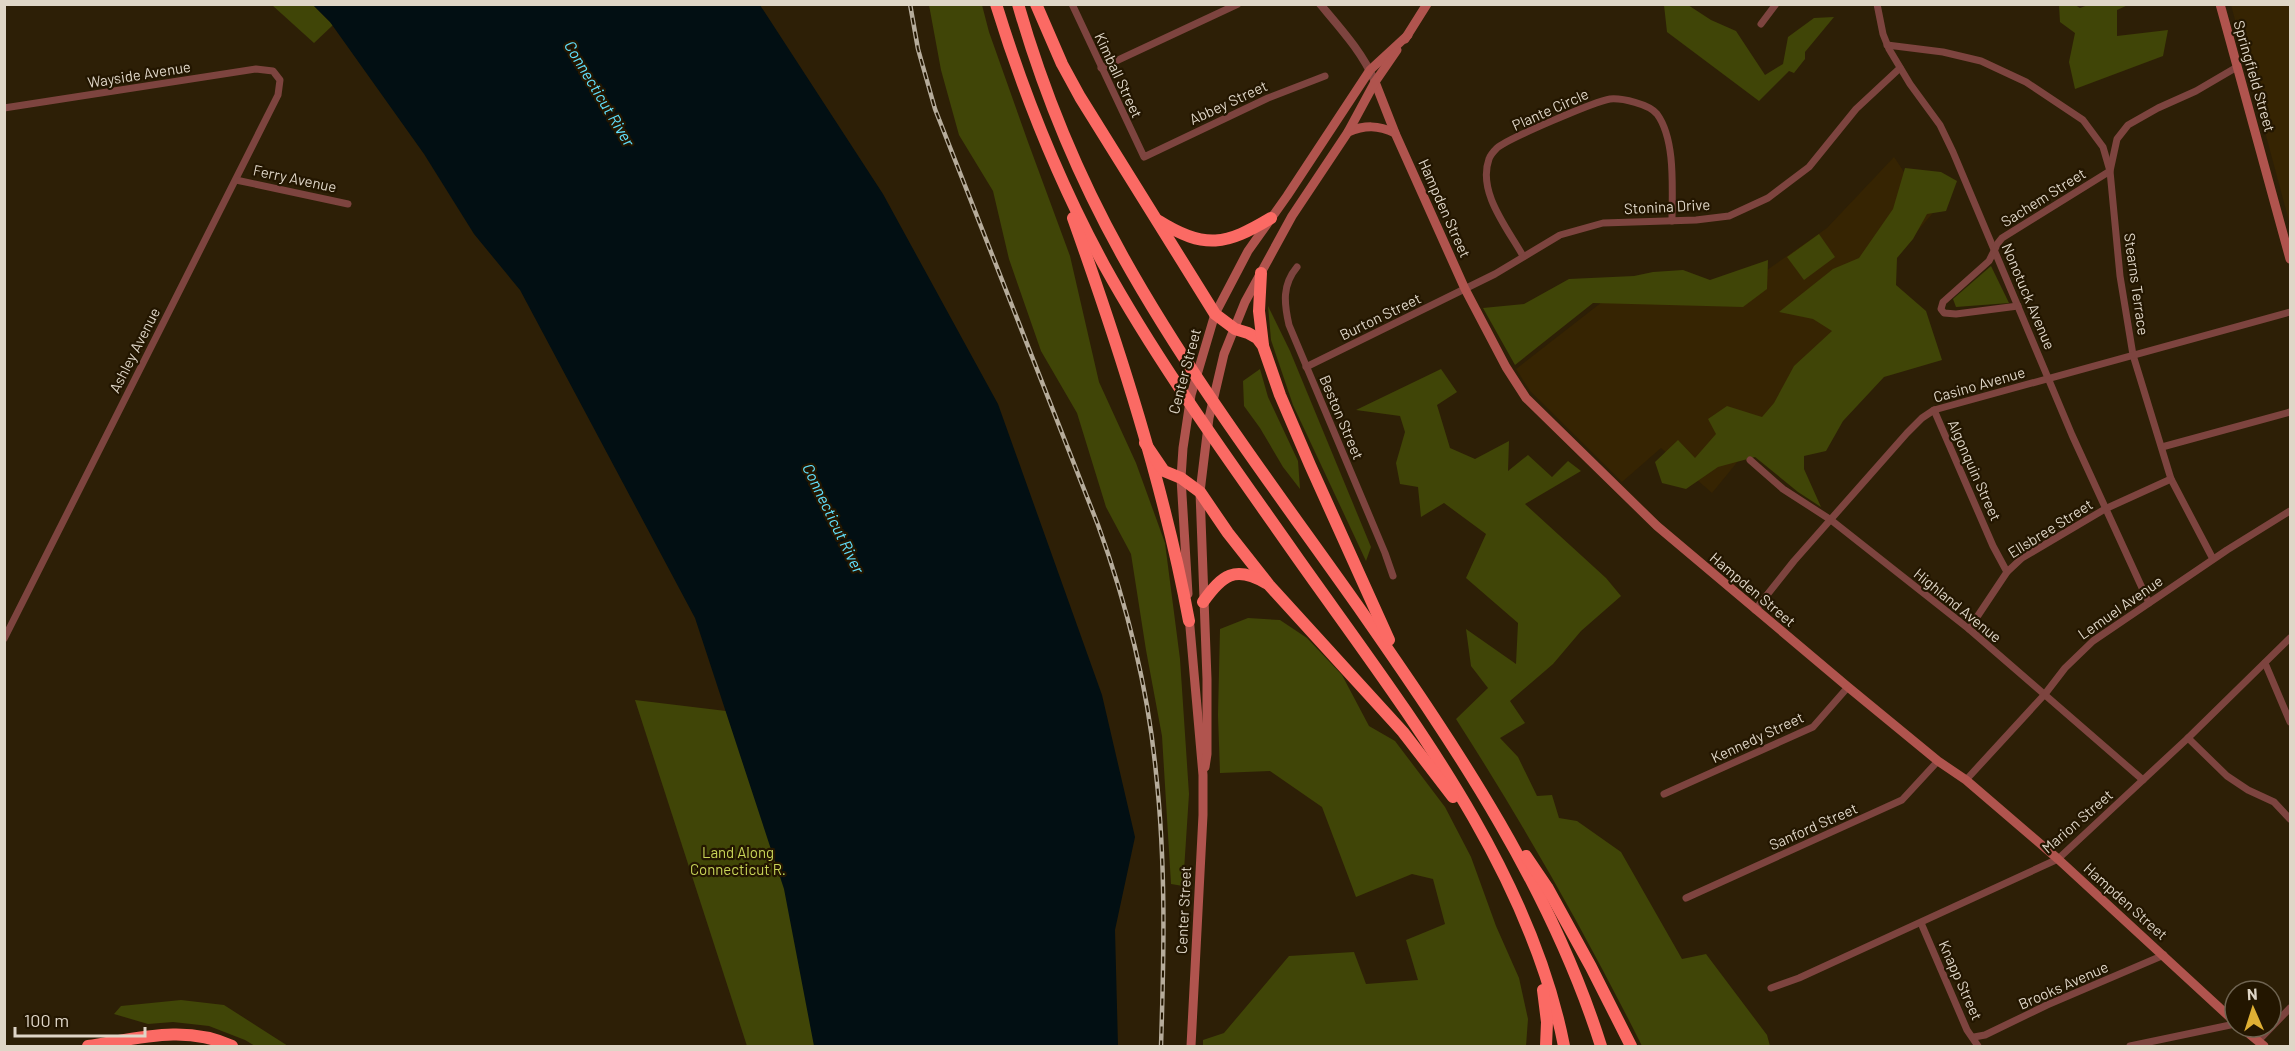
<svg xmlns="http://www.w3.org/2000/svg" width="2295" height="1051" viewBox="0 0 2295 1051" font-family="Barlow,sans-serif">
<style>
.built{fill:#362402}
.green{fill:#404507}
.water{fill:#020f13}
.lines{fill:none;stroke-linecap:round;stroke-linejoin:round}
.minor{stroke:#7d443f;stroke-width:7}
.tertiary{stroke:#7d443f;stroke-width:8}
.secondary{stroke:#b0544e;stroke-width:9}
.motorway{stroke:#fb6a64;stroke-width:12}
.rail-casing{stroke:#b6ac9b;stroke-width:4.5}
.rail{stroke:#231600;stroke-width:2;stroke-dasharray:7;stroke-linecap:butt}
.labels{text-anchor:middle;dominant-baseline:central;stroke-width:4.5;stroke-linejoin:round;paint-order:stroke}
.street-label{font-size:15px;fill:#dfd6c7;stroke:#231600}
.park-label{font-size:15px;fill:#c8d457;stroke:#231600}
.water-label{font-size:16px;font-style:italic;fill:#62e2ff;stroke:#231600}
</style>
<rect width="100%" height="100%" fill="#2d1f06"/>
<g class="built">
<path d="M2231,5h59v220l-7,-26z"/>
<path d="M1894,157l38,57 -18,21 -52,47 20,48 -129,113 -41,50 -51,-45 -39,34 -92,-91 -14,-22 95,-74 99,-10 57,-15 60,-42z"/>
</g>
<g class="green">
<path d="M272,5h41l20,20 -19,18z"/>
<path d="M929,5h53l7,27 39,110 42,114 29,126 37,81 29,80 15,116 9,135 -6,92 -12,-2 -9,-148 -16,-86 -15,-96 -25,-47 -29,-94 -36,-62 -32,-92 -16,-68 -34,-56 -18,-65z"/>
<path d="M1664,5h24l23,15 25,11 29,44 18,-11 5,-27 26,-19 20,-1 -29,35v7l-11,14 -5,-2 -30,30 -92,-69z"/>
<path d="M2059,5h16l5,3 8,-3h40l-11,5v26l51,-6 -5,26 -88,33 -6,-27 6,-29 -15,-11z"/>
<path d="M1905,168l36,4 16,9 -11,30 -19,3 -14,25 -16,19 -1,27 30,26 16,49 -58,17 -41,44 -17,30 -22,5v13l17,38 -23,-15 -43,-35 -37,10 -32,22 -24,-6 -7,-21 23,-22 17,18 21,-24 -8,-15 19,-13 35,11 12,-14 20,-37 38,-35 -19,-12 -34,-7 54,-43 26,-11 34,-49z"/>
<path d="M1819,234l16,23 -31,23 -17,-23z"/>
<path d="M1768,260l-1,29 -24,18 -150,-4 -78,62 -32,-57 41,-4 45,-25 65,-3 19,-4 30,-2 27,10z"/>
<path d="M1991,266l18,37 -53,4 -3,-8z"/>
<path d="M1268,306l22,45 81,196 -5,14 -73,-156 -22,-65z"/>
<path d="M1260,369l8,28 30,64 2,28 -17,-22 -23,-39 -16,-22 -1,-25z"/>
<path d="M1441,369l16,23 -20,13 13,43 25,11 34,-18 -1,30 20,-16 24,22 16,-16 13,10 -56,33 81,74 15,18 -40,35 -28,33 -43,37 15,22 -25,15 18,19 19,39 15,-1 7,23 18,3 44,31 61,107 24,-5 61,81 3,11h-128c-56,-112 -118,-221 -186,-327l32,-31 -17,-22 -5,-37 50,35 2,-41 -52,-45 20,-44 -42,-31 -23,14 -3,-30 -18,-3 -4,-21 9,-31 -5,-16 -44,-6z"/>
<path d="M1248,618l32,2 27,18 35,37 27,51 26,15 50,66 26,50 25,69 23,52 9,41 -2,27h-323v-6l21,-7 65,-77 65,-4 12,32 52,-4 -12,-40 39,-16 -12,-45 -21,-5 -56,23 -34,-90 -52,-36 -50,2 -2,-58 2,-86z"/>
<path d="M635,700l91,11 117,335h-96z"/>
<path d="M181,1000l43,5 64,41h-33l-10,-6 -36,-14 -36,-4 -25,2 -34,-10 7,-8z"/>
</g>
<path class="water" d="M313,5h447l123,189 115,210 104,291 33,142 -20,93 3,116h-304l-30,-157 -89,-271 -175,-328 -46,-56 -50,-80 -94,-132z"/>
<g class="lines">
<g class="minor">
<path d="M1072,4l72,153 124,-59 57,-22"/>
<path d="M1877,4l6,30 6,15 21,35 30,41 13,27 119,283 77,168"/>
<path d="M1761,24l15,-20"/>
<path d="M1887,45l56,7 38,9 45,21 57,38 20,27 7,24 -108,67 -4,5 -9,18 -46,41 -2,7 3,4 12,1 62,-8"/>
<path d="M1101,68l137,-64"/>
<path d="M4,108l252,-39 17,2 7,9 -2,15 -274,544"/>
<path d="M236,180l112,24"/>
<path d="M1523,256c-15,-27 -46,-64 -34,-97 1,-3 5,-8 8,-11 10,-9 99,-47 113,-49 12,-1 39,5 47,15 19,26 15,76 15,107"/>
<path d="M1297,267c-15,18 -13,36 -8,58l96,228 8,23"/>
<path d="M1306,367l189,-93 65,-39 43,-12 93,-3 33,-4 39,-18 41,-31 47,-58 44,-41"/>
<path d="M1934,410l59,136 14,26"/>
<path d="M2162,447l128,-35"/>
<path d="M1750,460l33,29 48,31 138,109 174,151"/>
<path d="M2213,559l-42,-80 -38,-124 -13,-79 -10,-105 7,-32 11,-14 30,-17 38,-17 41,-24"/>
<path d="M1755,610l39,-49 113,-128 15,-15 12,-8 356,-98"/>
<path d="M1969,629l38,-57 15,-14 83,-49 66,-30"/>
<path d="M2265,663l25,59"/>
<path d="M2188,738l39,38 21,14 26,12 16,17"/>
<path d="M1966,780l79,-86 20,-26 28,-27 134,-91 63,-39"/>
<path d="M1664,794l149,-67 35,-40"/>
<path d="M1686,898l216,-98 36,-39"/>
<path d="M1921,923l46,107 11,16"/>
<path d="M1771,988l28,-10 259,-119 130,-121 102,-100"/>
<path d="M1974,1037l11,-2 62,-30 117,-50"/>
<path d="M2258,1041l32,-33"/>
<path d="M2130,1046l105,-22"/>
</g>
<path class="tertiary" d="M1320,4c21,25 43,49 55,78"/>
<g class="secondary">
<path d="M2220,4l70,255"/>
<path d="M1405,39l22,-35"/>
<path d="M1375,82l20,51 70,156 41,78 20,31 131,128 191,161 90,74 28,19 92,79 177,163"/>
<path d="M1348,132c17,-7 30,-7 47,1"/>
<path d="M1188,594l-7,-116 2,-30 8,-53 24,-81 33,-63 39,-55 83,-126 38,-35"/>
<path d="M1189,616l14,159v40l-12,231"/>
<path d="M1205,767l2,-13v-75l-7,-187 9,-74 15,-64 21,-52 47,-86 56,-84 27,-50 22,-32"/>
<path d="M2241,1027l23,19"/>
</g>
<g class="motorway">
<path d="M996,4c28,91 63,178 108,261 57,103 128,199 195,295 104,147 230,306 265,486"/>
<path d="M1018,4c25,87 60,172 104,251 70,126 159,242 242,360 94,135 187,273 237,431"/>
<path d="M1036,4l26,60 18,33 135,217 20,15 13,4 9,5 6,8 17,49 30,70 79,175"/>
<path d="M1073,218c46,129 91,268 116,403"/>
<path d="M1159,221c46,29 67,24 112,-3"/>
<path d="M1261,273l-2,38 4,34"/>
<path d="M1145,443l19,28 17,7 19,14 28,41 41,52 134,147 50,65"/>
<path d="M1203,602c19,-27 32,-37 63,-19"/>
<path d="M1526,856l21,31 44,80 40,79"/>
<path d="M1543,990l4,32 -1,24"/>
<path d="M88,1046c48,-7 97,-22 144,0"/>
</g>
<defs>
<path id="rail" d="M910,4l8,45 17,60 163,416c29,80 50,163 58,248 10,91 8,183 5,273"/>
</defs>
<use href="#rail" class="rail-casing"/>
<use href="#rail" class="rail"/>
</g>
<g class="labels">
<g class="street-label">
<text transform="translate(139 74) rotate(-9)">Wayside Avenue</text>
<text transform="translate(1119 75) rotate(65)">Kimball Street</text>
<text transform="translate(2255 76) rotate(74)">Springfield Street</text>
<text transform="translate(1228 102) rotate(-25)">Abbey Street</text>
<text transform="translate(1550 109) rotate(-24)">Plante Circle</text>
<text transform="translate(295 178) rotate(12)">Ferry Avenue</text>
<text transform="translate(2043 197) rotate(-32)">Sachem Street</text>
<text transform="translate(1667 206) rotate(-3)">Stonina Drive</text>
<text transform="translate(1445 208) rotate(66)">Hampden Street</text>
<text transform="translate(2137 284) rotate(82)">Stearns Terrace</text>
<text transform="translate(2029 296) rotate(67)">Nonotuck Avenue</text>
<text transform="translate(1380 316) rotate(-26)">Burton Street</text>
<text transform="translate(134 350) rotate(-63)">Ashley Avenue</text>
<text transform="translate(1184 371) rotate(-75)">Center Street</text>
<text transform="translate(1979 384) rotate(-16)">Casino Avenue</text>
<text transform="translate(1342 417) rotate(67)">Beston Street</text>
<text transform="translate(1975 470) rotate(66)">Algonquin Street</text>
<text transform="translate(2050 528) rotate(-32)">Ellsbree Street</text>
<text transform="translate(1753 589) rotate(40)">Hampden Street</text>
<text transform="translate(1958 605) rotate(39)">Highland Avenue</text>
<text transform="translate(2120 607) rotate(-35)">Lemuel Avenue</text>
<text transform="translate(1757 737) rotate(-25)">Kennedy Street</text>
<text transform="translate(2077 821) rotate(-41)">Marion Street</text>
<text transform="translate(1813 826) rotate(-24)">Sanford Street</text>
<text transform="translate(2126 901) rotate(42)">Hampden Street</text>
<text transform="translate(1183 910) rotate(-87)">Center Street</text>
<text transform="translate(1961 980) rotate(66)">Knapp Street</text>
<text transform="translate(2063 985) rotate(-24)">Brooks Avenue</text>
</g>
<g class="park-label">
<text x="738" y="852">Land Along<tspan x="738" dy="17">Connecticut R.</tspan></text>
</g>
<g class="water-label">
<text transform="translate(600 93) rotate(59)">Connecticut River</text>
<text transform="translate(834 518) rotate(64)">Connecticut River</text>
</g>
</g>
<rect width="2295" height="1051" fill="none" stroke="#dfd6c7" stroke-width="12"/>
<g transform="translate(2253 1009) rotate(357)"><circle r="28" fill="#231600" stroke="#6e6350" stroke-width="1.5"/>
<path d="M0-4.5L10 22L0 15L-10 22Z" fill="#dfb034"/>
<text y="-9" font-size="16" font-weight="bold" text-anchor="middle" fill="#dfd6c7">N</text>
</g>
<path d="M15 1027v9h130v-9" fill="none" stroke="#dfd6c7" stroke-width="3"/>
<text x="24" y="1027" font-size="18" fill="#dfd6c7" stroke="#231600" stroke-width="4.5" paint-order="stroke">100 m</text>
</svg>
